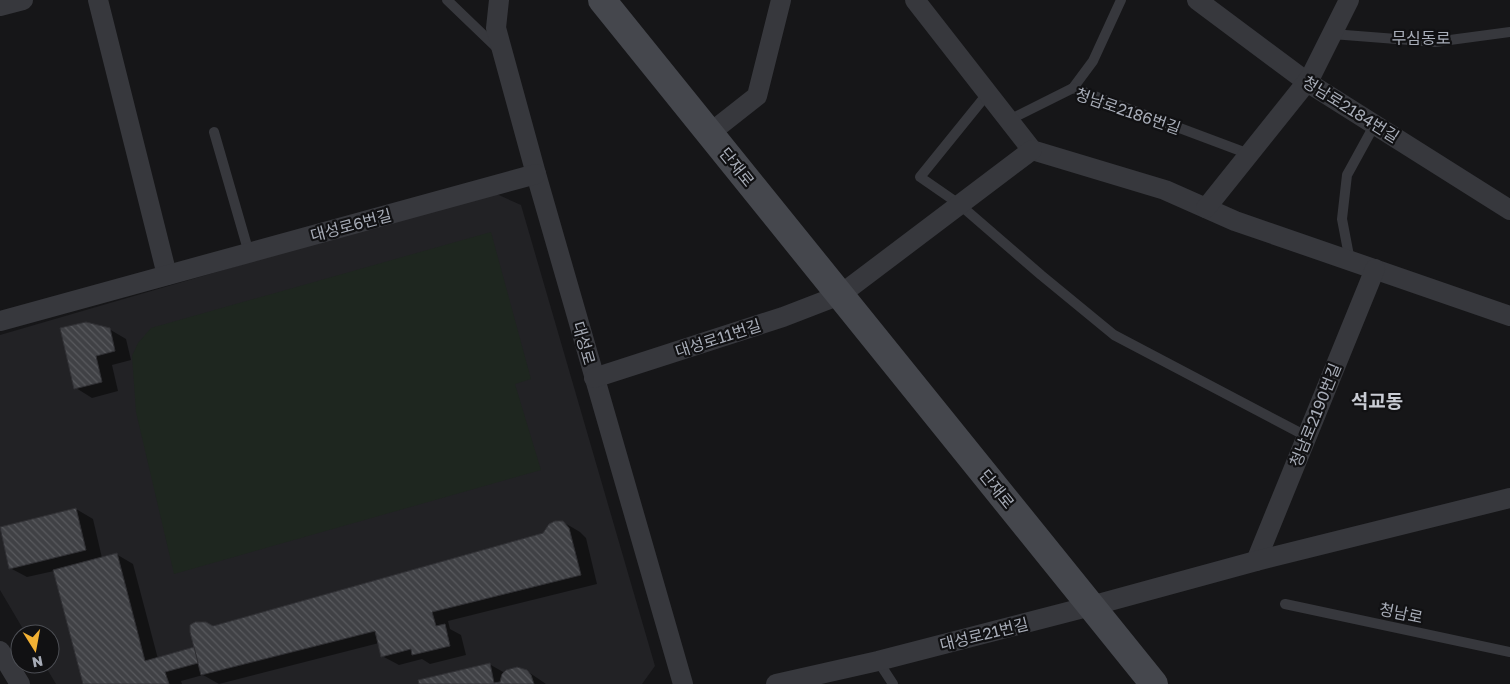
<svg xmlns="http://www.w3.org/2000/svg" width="1510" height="684" viewBox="0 0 1510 684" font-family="'Golos Text','Noto Sans KR',sans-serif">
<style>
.built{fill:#222225}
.grass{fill:#1e261f}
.shadow{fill:#0007}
.building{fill:url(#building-back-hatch);stroke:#303034}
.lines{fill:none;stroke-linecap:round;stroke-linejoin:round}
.lane{stroke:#37383d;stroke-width:10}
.street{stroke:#37383d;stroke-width:20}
.secondary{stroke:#45474d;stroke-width:28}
.labels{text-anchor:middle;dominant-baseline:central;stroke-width:4.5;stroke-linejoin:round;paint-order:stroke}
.street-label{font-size:16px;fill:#a8adb8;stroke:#111113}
.quarter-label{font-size:19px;font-weight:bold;fill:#c9ccd4;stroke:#111113}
</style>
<defs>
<pattern id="building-back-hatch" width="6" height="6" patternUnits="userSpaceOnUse" patternTransform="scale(1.25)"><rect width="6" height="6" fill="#404145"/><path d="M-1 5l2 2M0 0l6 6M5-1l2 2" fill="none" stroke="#595a5e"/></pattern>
</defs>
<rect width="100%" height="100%" fill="#161618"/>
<path class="built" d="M492,192l29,13 134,461 -13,18h-586l-12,-20h6v-30h-24l-26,-44v-255z"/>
<path class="grass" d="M491,232l40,147 -16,5 26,86 -367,104 -38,-162 -4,-56 6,-13 13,-15z"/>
<g class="shadow">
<path d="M109,329l17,10 5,21 -19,5 6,26 -26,7 -16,-10z"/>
<path d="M76,509l17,10 9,39 14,-4 17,10 25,95 38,-11 17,-21 331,-93 19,-12 17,10 6,6 11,46 -149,37 2,8 11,6 5,20 -36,9 -8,-5 -23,6 -17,-9 -3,-13 -160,41 -16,-9 -22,6 1,3h-97l-31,-113 -27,6 -17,-9z"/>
<path d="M489,664l16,9 22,-2 19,13h-126z"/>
</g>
<g class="building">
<path d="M86,322l24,6 5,23 -19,5 6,26 -28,7 -14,-61z"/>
<path d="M76,508l10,42 -77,19 -9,-42z"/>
<path d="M555,521h8l6,7 12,47 -149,37 4,14 9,-2 5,22 -38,9 -1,-6 -30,8 -6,-26 -174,44 -11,-43v-7l5,-3h11l7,4 330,-93 6,-9z"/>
<path d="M117,553l28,108 49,-14 4,16 -33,9 4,12h-86l-30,-114z"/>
<path d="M490,663l4,20 6,-1 2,-8 4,-4 11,-3 10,3 4,5 3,9h-115l-1,-4z"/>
</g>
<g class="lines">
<g class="lane">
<path d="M447,0l50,48"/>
<path d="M1332,34l103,8 75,-10"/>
<path d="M1073,88l20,-27 28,-61"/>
<path d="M988,93l-68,84 39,27 82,71 73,60 192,101"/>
<path d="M1009,120l64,-32 176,66"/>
<path d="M214,132l35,121"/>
<path d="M1350,261l-8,-42 5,-44 28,-51"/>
<path d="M1285,604l225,48"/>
<path d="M878,661l15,23"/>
</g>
<g class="street">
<path d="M98,0l69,275"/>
<path d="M499,0l-3,28 40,146 147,510"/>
<path d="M915,0l117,150 133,40 70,31 275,95"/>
<path d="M1197,0l110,82 203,128"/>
<path d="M0,6l23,-6"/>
<path d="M710,133l47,-37 24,-96"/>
<path d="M1206,208l104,-130 39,-78"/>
<path d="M0,321l536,-147"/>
<path d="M594,378l189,-61 57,-22 192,-145"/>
<path d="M1256,561l119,-292"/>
<path d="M0,651l20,33"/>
<path d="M776,684l102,-23 213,-55 165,-45 254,-63"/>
</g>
<path class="secondary" d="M602,0l552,684"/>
</g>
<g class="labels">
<g class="street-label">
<text x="1421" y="38">무심동로</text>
<text transform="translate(1351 109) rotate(32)">청남로2184번길</text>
<text transform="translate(1128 111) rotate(19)">청남로2186번길</text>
<text transform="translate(737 167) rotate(51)">단재로</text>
<text transform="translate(351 225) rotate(-15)">대성로6번길</text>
<text transform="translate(718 338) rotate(-18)">대성로11번길</text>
<text transform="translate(584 343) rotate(74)">대성로</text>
<text transform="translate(1315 415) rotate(-68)">청남로2190번길</text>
<text transform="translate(997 489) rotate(51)">단재로</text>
<text transform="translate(1401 613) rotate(12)">청남로</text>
<text transform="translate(984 634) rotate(-14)">대성로21번길</text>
</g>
<g class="quarter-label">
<text x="1377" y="400">석교동</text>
</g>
</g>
<g transform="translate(35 649) rotate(169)"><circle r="24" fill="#111113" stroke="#4d4f55"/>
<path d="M0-4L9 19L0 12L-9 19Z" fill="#f2b134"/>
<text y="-8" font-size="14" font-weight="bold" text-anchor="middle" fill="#a8adb8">N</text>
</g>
</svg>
